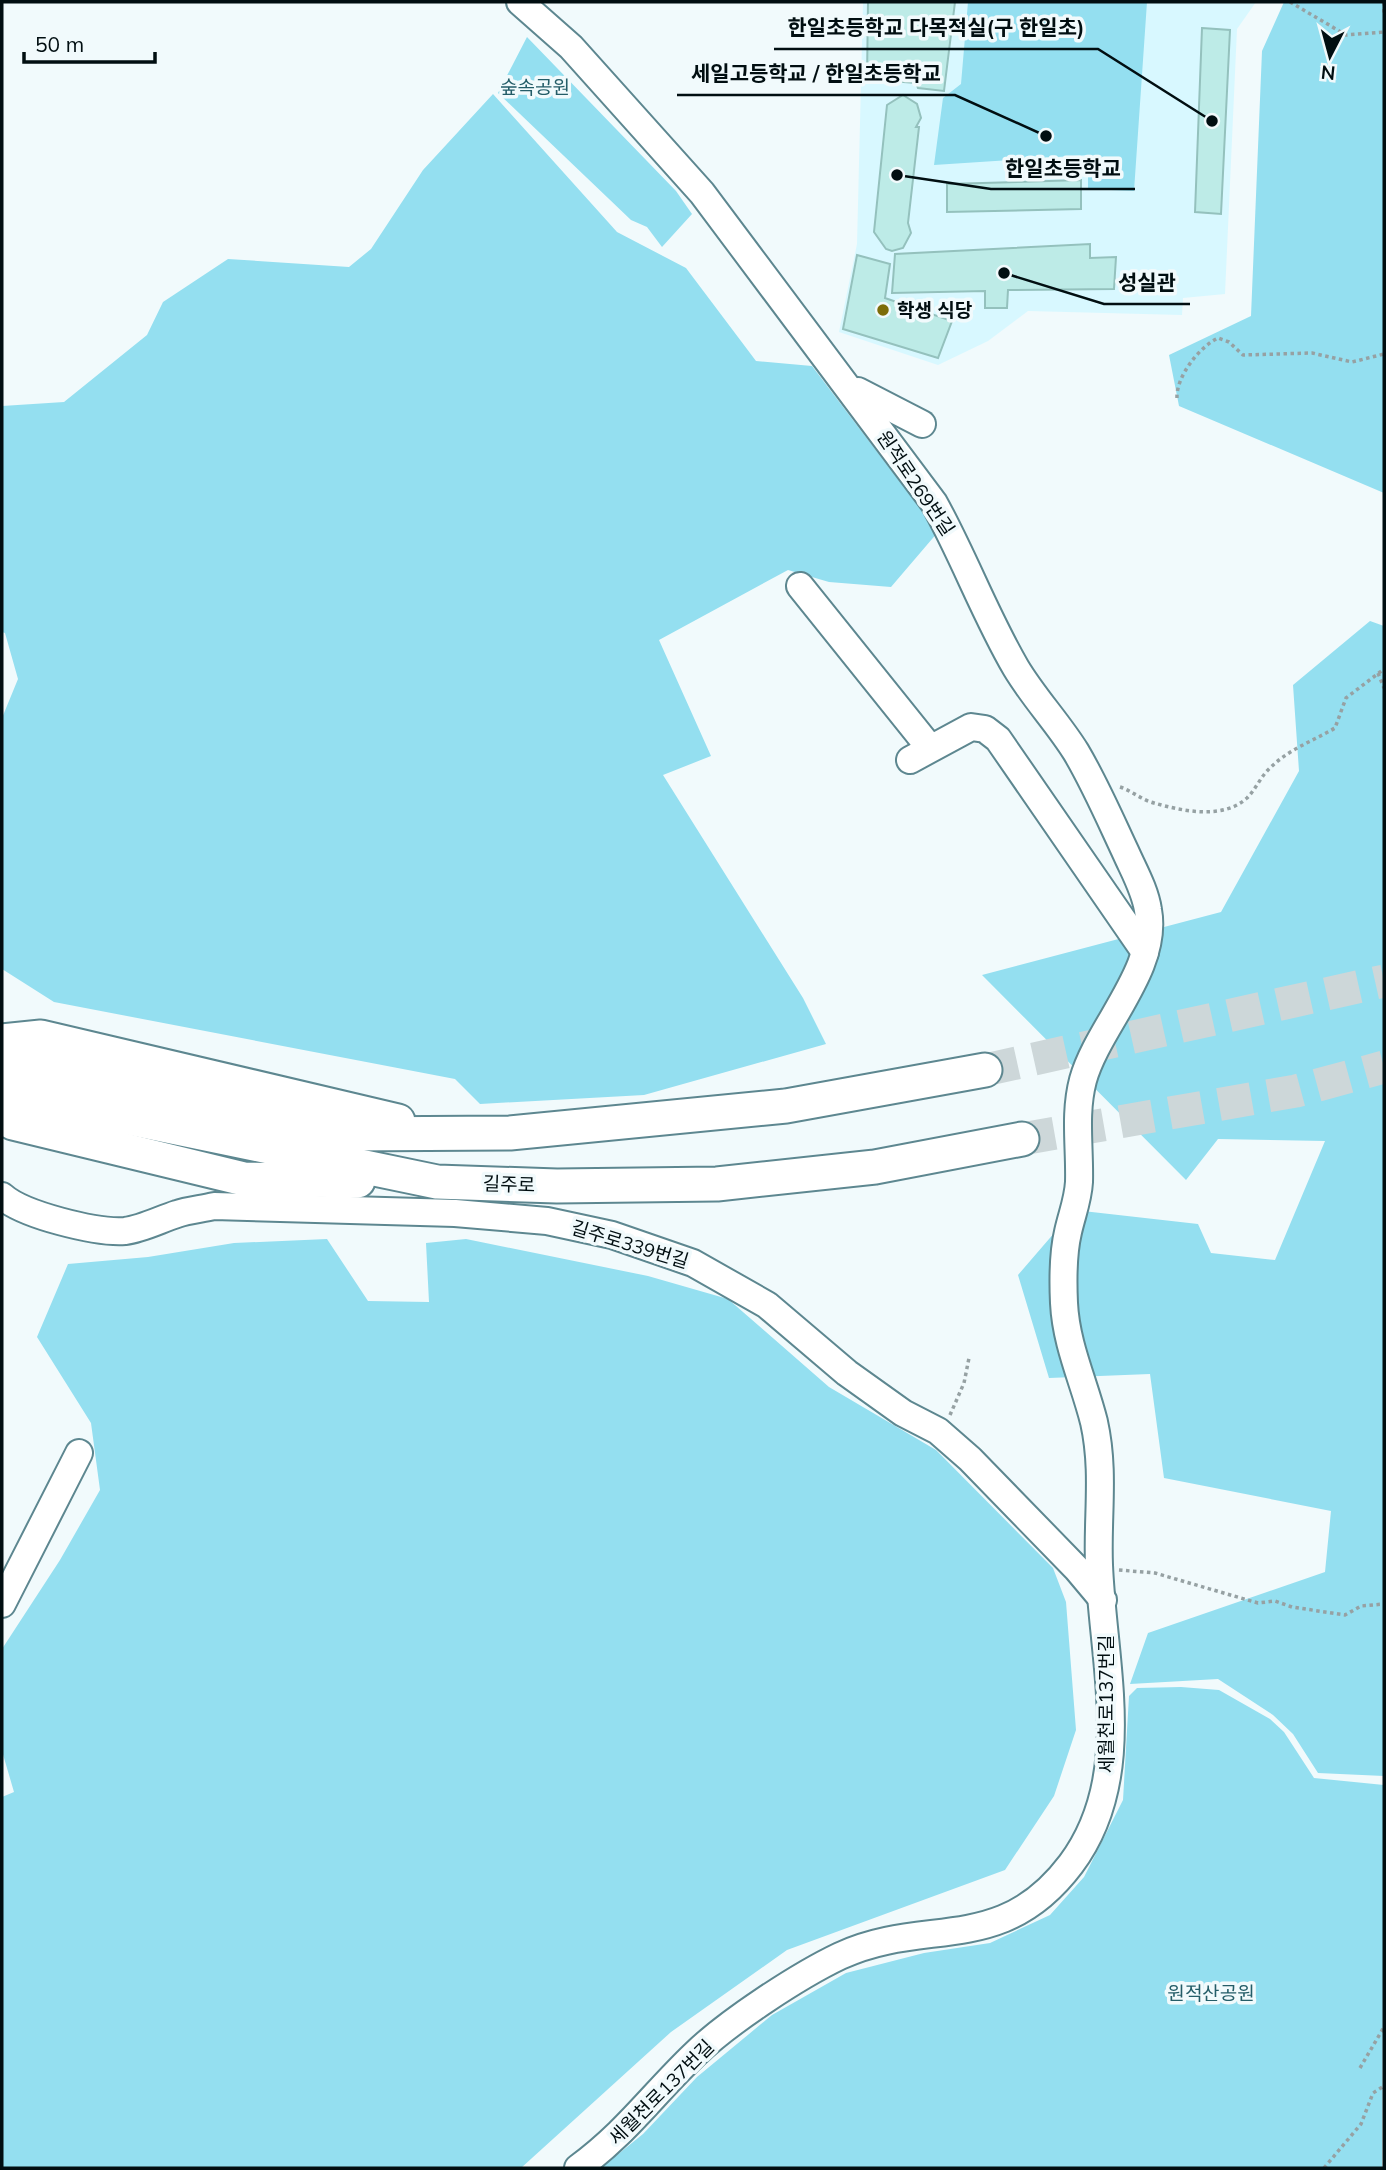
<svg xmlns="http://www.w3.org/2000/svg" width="1386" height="2170" viewBox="0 0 1386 2170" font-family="Mulish,'Noto Sans KR',sans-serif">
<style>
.built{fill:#d8f8ff}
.green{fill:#94dff0}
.building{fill:#bdebe7;stroke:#94c1bd;stroke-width:2}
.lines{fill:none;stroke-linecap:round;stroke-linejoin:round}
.major-tunnel{stroke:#cdd7d9;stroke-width:33;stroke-dasharray:33 17;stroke-linecap:butt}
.minor-casing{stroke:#5d8790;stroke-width:30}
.major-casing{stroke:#5d8790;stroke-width:37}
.path{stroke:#96a1a3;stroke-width:3.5;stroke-dasharray:3.5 3.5;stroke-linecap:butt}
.minor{stroke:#fff;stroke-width:26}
.major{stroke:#fff;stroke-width:33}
.poi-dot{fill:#7d6d09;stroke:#f1fafc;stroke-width:2.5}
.labels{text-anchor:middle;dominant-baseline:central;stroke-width:7;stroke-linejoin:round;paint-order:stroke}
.park-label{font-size:19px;fill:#245d68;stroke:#f1fafc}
.poi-label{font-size:19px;font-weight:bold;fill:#010e11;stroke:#f1fafc;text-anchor:start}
.street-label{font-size:19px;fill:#010e11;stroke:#f1fafc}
.leader{fill:none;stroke:#010e11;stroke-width:2.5}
.callout-dot{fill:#010e11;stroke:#f1fafc;stroke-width:2.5}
.callout-label{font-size:21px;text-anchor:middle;font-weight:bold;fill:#010e11;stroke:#f1fafc;stroke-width:7;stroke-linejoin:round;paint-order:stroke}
</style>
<rect width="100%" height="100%" fill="#f1fafc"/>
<path class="built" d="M863,2h393l-19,27 -12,265 -42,4 -1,17 -154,-4 -40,30 -50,24 -99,-33 18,-88z"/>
<g class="green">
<path d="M968,2h179l-13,189 -46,-2v-34l-154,10 9,-67 18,-14z"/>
<path d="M1284,2h100v491l-205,-87 -10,-51 82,-39 11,-265z"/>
<path d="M527,37l149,154 16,23 -30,33 -15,-20 -16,-7 -133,-127z"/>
<path d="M493,94l124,138 69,36 70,93 56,5 126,166 -47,55 -62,-5 -41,-12 -129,70 52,116 -48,19 140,223 23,46 -182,51 -164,9 -25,-25 -401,-77 -52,-33v-251l16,-39 -13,-46 -3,-1v-226l62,-4 83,-67 16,-33 65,-43 121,8 22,-18 52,-79z"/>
<path d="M1370,621l14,5v1150l-66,-3 -25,-39 -20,-19 -55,-36 -88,5 18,-51 177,-61 6,-61 -167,-33 -14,-104 -101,4 -31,-103 56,-65 124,14 13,29 64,7 50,-119 -107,-2 -32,41 -204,-205 239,-63 78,-141 -6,-86z"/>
<path d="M327,1239l41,62 61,1 -3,-59 40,-4 182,37 80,23 101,88 107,63 117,118 13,34 10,128 -22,66 -49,74 -218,80 -116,82 -150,136h-519v-371l12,-5 -12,-41v-102l58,-89 40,-70 -9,-67 -54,-86 31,-73 80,-7 86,-14z"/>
<path d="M1181,1687l38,3 51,29 14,13 30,46 70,7 -2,383h-781l42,-34 54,-57 75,-62 74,-42 78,-20 66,-10 60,-28 34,-38 39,-77 6,-104 8,-8z"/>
</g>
<g class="building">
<path d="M868,2h87l-11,89 -26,-3 -2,-5 -49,-4z"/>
<path d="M1202,28l28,2 -9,184 -26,-2z"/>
<path d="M903,95l14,9 4,14 -5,9h3l-11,96 3,10 -8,15 -11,3 -6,-2 -12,-17 13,-127z"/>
<path d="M1081,180v29l-134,3v-28z"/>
<path d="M1090,244v14l26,-1 -2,32 -106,1 -1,18h-22v-17l-93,2 3,-39z"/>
<path d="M857,255l33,9 -5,34 67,23 -14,37 -95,-29z"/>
</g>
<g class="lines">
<g class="major-tunnel">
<path d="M985,1070l399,-89"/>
<path d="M1022,1139l274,-48 88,-24"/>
</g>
<defs>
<g id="minor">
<path d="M520,2l51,45 131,146 232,310c30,54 51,112 82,165 18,30 42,55 60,84 19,32 34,67 50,101 8,18 19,37 22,57 11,59 -50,116 -65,170 -9,34 -3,67 -4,102 -1,18 -7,32 -11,50 -5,21 -5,49 -4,71 2,42 20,79 30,119 11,49 3,95 5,143 4,100 37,212 -28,299 -70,93 -145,52 -231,92 -42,20 -112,66 -145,98 -42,40 -68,78 -117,114"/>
<path d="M858,391l64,33"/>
<path d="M800,586l130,162"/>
<path d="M910,760l61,-33 14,2 13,10 147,213"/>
<path d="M2,1196c21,19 94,37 123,35 17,-2 36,-12 52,-17 11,-4 25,-5 37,-8l241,7 92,8 65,14 81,28 74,42 80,68 56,40 35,18 32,28 107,110 26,31"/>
<path d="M2,1604l77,-151"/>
</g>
<g id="major">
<path d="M2,1041l39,-4 357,84"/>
<path d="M2,1062l26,3 316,69 166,-1 276,-27 199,-36"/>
<path d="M2,1089l21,7 414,86 120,4 160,-2 158,-17 147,-28"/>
<path d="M2,1117l11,6 231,56 114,2"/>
</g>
</defs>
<use href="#minor" class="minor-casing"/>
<use href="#major" class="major-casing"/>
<g class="path">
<path d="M1290,2l56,33 38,-3"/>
<path d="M1384,2v12"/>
<path d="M1177,398c-1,-21 22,-51 41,-60l11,4 14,13 69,-2 40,9 32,-8"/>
<path d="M1378,673l6,15"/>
<path d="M1120,787c12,4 22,13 34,16 28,8 69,17 93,-5 9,-9 14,-22 23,-30 19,-19 43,-27 65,-40l11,-30 38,-29"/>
<path d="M950,1415l14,-32 5,-25"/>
<path d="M1119,1570l36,3 103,30 17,-2 17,6 53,8 16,-9 23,-2"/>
<path d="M1360,2068l24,-41"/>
<path d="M1324,2168l37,-44 12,-31 11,-7"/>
</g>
<use href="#minor" class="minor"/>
<use href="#major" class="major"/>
</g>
<circle class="poi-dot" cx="883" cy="310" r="7"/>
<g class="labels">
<g class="park-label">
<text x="535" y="87">숲속공원</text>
<text x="1211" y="1993">원적산공원</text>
</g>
<g class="poi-label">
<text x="897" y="310">학생 식당</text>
</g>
<g class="street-label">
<text transform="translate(916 483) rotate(56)">원적로269번길</text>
<text transform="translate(509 1184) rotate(2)">길주로</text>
<text transform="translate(630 1244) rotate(17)">길주로339번길</text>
<text transform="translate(1106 1704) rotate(-90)">세월천로137번길</text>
<text transform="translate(661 2092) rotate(-45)">세월천로137번길</text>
</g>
</g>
<path class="leader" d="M1212 121L1098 49H774M1046 136L955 95H677M897 175L991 189H1135M1004 273L1104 304H1190"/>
<g class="callout-dot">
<circle cx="1212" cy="121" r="7"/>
<circle cx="1046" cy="136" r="7"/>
<circle cx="897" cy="175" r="7"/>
<circle cx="1004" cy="273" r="7"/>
</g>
<g class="callout-label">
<text x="936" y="35">한일초등학교 다목적실(구 한일초)</text>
<text x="816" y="81">세일고등학교 / 한일초등학교</text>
<text x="1063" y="176">한일초등학교</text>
<text x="1147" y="290">성실관</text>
</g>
<rect width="1386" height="2170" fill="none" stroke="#010e11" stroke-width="7"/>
<g transform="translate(1330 56) rotate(186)" stroke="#f1fafc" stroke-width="5" paint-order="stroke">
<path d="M0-5L12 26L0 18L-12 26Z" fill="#010e11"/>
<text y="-10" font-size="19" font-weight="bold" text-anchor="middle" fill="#010e11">N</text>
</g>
<path d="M24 52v10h131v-10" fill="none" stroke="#010e11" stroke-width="3.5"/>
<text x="35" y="52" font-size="21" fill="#010e11" stroke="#f1fafc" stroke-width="5" paint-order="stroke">50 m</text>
</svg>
